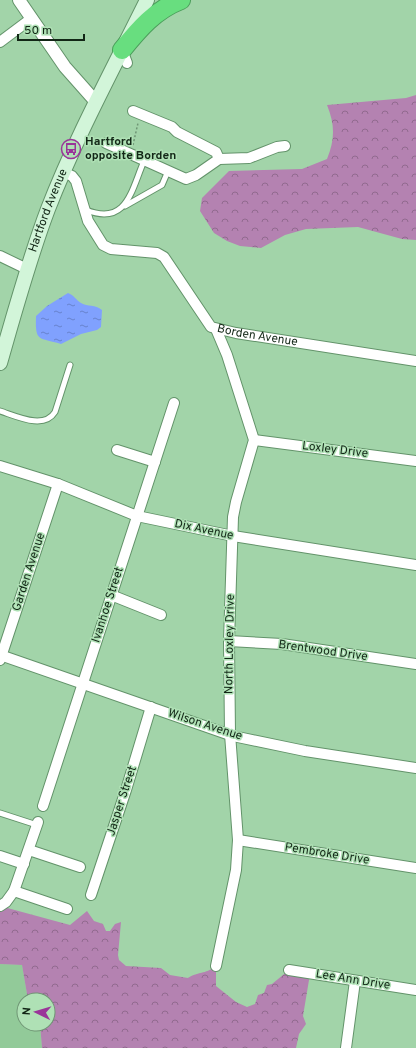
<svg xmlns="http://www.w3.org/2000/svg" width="416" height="1048" viewBox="0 0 416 1048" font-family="Overpass,sans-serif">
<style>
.built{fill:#92ca99}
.forest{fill:url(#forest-crowns)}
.water{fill:url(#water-ripples)}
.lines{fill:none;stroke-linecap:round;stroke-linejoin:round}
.service-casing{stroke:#63936a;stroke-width:7}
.minor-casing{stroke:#63936a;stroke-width:12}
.tertiary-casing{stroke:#63936a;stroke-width:14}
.secondary-casing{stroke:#63936a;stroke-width:16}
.motorway-casing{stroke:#4a9e5a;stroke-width:20}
.path{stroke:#6f9675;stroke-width:1.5;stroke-dasharray:2 2;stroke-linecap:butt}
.service{stroke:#fff;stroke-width:5}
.minor{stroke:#fff;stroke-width:10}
.tertiary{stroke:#fff;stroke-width:12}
.secondary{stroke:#d2f5d9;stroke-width:14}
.motorway{stroke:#68de7f;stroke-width:18}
.labels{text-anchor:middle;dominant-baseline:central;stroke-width:3;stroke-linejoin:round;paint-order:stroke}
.poi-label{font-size:12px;font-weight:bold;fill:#122616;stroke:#afe1b5;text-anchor:start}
.street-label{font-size:12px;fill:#122616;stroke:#afe1b5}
</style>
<defs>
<pattern id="forest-crowns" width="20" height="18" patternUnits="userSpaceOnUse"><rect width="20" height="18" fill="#b482b1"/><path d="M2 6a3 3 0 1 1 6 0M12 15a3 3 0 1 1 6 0" fill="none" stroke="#916a8f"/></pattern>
<pattern id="water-ripples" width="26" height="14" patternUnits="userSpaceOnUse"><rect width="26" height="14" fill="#80a1fe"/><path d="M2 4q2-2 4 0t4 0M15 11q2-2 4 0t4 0" fill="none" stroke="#6783cd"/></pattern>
</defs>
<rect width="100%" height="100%" fill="#a2d4a9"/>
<path class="built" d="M0,964l22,1 6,35h-4v24h16l2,24h-42z"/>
<g class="forest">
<path d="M416,95v145l-14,-1 -44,-12 -52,2 -21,6 -24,13 -21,-2 -13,-5 -13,-8 -14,-22 2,-13 27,-27 73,-2 25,-10c8,-20 8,-34 0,-54l79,-7z"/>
<path d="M0,906l70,19 17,-14 7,10 9,3 3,7h4l5,-7 6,-2 -3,33 1,5 7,6 35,2 9,7 18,3c11,-7 16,-3 28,-12v20l20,16 11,5 8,-3 3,-9 6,-2 3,-8 5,-1 17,-14 21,4 -7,42 3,8 -7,10 -3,14h-254l-2,-24h8v-24h-20l-6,-35 -22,-1z"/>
</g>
<path class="water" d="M68,293c6,2 8,7 13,10 7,4 14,1 21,7l-1,17 -4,3 -16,4 -20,10c-22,-7 -26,-1 -25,-28l11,-10z"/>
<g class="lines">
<defs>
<g id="service">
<path d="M125,206l37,-21 6,-14"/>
<path d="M86,210c41,16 45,-19 58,-49"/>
<path d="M0,411c16,5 44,19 55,1l15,-47"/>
<path d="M0,813l37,12"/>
</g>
<g id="minor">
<path d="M0,42l32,-24"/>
<path d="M122,50l5,13"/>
<path d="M133,111l39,16 5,5 39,20 3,7"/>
<path d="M106,143l80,36 10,-4 23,-16 30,-1 28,-11 8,-1"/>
<path id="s1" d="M63,172l9,4 4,5 12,40 15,24 8,4 46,4 7,4 47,70 25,6 180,28"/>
<path d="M0,256l27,13"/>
<path d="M216,329l11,26 27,85 -18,62 -3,15 -4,124 1,93 8,106 -2,30 -20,96"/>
<path d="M254,440l162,21"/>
<path d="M117,450l38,12"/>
<path d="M0,466l58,18 79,32 96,20 183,29"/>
<path d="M111,595l50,20"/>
<path d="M229,641l53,3 134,20"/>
<path d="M0,655l233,81 72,15 111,17"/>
<path d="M0,660l58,-176"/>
<path d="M43,806l131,-403"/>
<path d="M238,840l178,28"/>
<path d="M29,850l51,17"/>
<path d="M0,856l24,8"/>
<path d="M14,891l24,-69"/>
<path d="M91,895l35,-105 25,-83"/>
<path d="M0,906l6,-4 8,-11 53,18"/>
<path d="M289,970l127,20"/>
<path d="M346,1048l9,-67"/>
</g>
<path id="tertiary" d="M19,0l46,67 31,35"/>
<g id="secondary">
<path id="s2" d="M0,363c15,-52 29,-104 48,-154 28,-72 65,-140 99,-209"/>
</g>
<path id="motorway" d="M122,50c17,-21 33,-40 59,-50"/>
</defs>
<use href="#service" class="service-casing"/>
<use href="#minor" class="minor-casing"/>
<use href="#tertiary" class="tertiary-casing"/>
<use href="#secondary" class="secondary-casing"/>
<use href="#motorway" class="motorway-casing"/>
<path class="path" d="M133,145l5,-22"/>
<use href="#service" class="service"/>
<use href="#minor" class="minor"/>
<use href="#tertiary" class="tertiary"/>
<use href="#secondary" class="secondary"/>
<use href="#motorway" class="motorway"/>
</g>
<defs>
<symbol id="bus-ring" viewBox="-11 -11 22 22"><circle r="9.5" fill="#afe1b5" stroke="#9a3599" stroke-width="1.5"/><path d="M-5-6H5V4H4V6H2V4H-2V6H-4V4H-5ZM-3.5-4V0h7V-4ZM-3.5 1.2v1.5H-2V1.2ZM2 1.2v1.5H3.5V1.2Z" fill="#9a3599"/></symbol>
</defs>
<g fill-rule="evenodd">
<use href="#bus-ring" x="60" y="138" width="22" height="22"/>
</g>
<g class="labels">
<g class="poi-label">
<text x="85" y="142">Hartford<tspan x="85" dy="14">opposite Borden</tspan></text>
</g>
<g class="street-label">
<text stroke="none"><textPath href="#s2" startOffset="160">Hartford Avenue</textPath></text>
<text stroke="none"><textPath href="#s1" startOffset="281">Borden Avenue</textPath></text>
<text transform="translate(335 450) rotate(7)">Loxley Drive</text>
<text transform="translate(204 530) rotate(12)">Dix Avenue</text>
<text transform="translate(29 572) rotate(-72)">Garden Avenue</text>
<text transform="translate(108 605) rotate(-72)">Ivanhoe Street</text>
<text transform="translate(230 644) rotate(-89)">North Loxley Drive</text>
<text transform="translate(323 651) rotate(8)">Brentwood Drive</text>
<text transform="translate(205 725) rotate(18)">Wilson Avenue</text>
<text transform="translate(122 801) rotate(-72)">Jasper Street</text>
<text transform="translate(327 854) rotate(9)">Pembroke Drive</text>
<text transform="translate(353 980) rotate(9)">Lee Ann Drive</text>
</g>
</g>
<g transform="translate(36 1012) rotate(275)"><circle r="19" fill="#afe1b5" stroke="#709675"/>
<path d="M0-3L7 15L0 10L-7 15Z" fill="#9a3599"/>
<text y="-6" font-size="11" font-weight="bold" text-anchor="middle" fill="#122616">N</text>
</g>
<path d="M18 34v6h66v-6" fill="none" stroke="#122616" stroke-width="2"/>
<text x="24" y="34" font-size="12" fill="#122616" stroke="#afe1b5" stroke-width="3" paint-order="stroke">50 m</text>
</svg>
